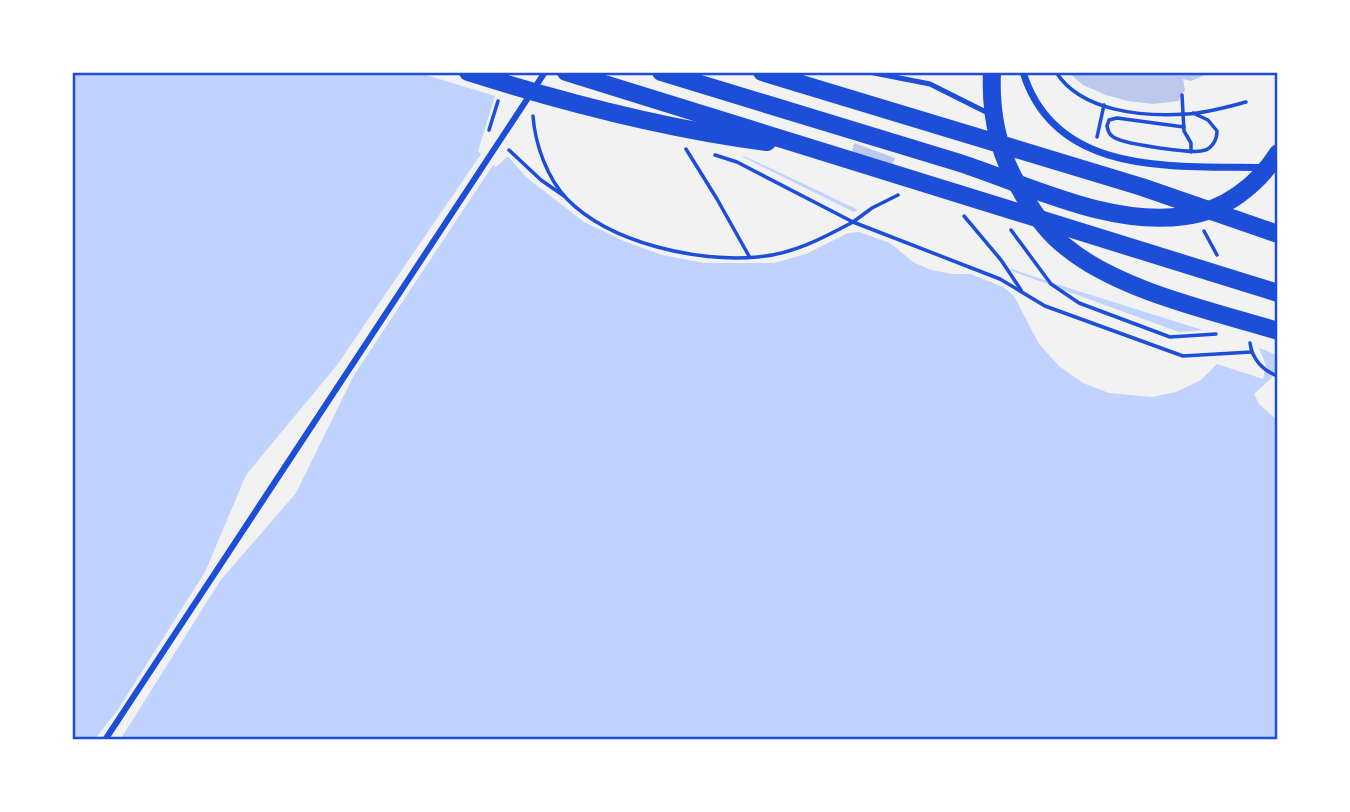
<svg xmlns="http://www.w3.org/2000/svg" width="1350" height="812" viewBox="0 0 1350 812" font-family="'Open Sans',sans-serif">
<style>
.water{fill:#bfd3fe}
.pier{fill:#f2f2f2}
.building{fill:#bdc9ec}
.lines{fill:none;stroke-linecap:round;stroke-linejoin:round}
.path{stroke:#1d4ed8;stroke-width:3.5}
.service{stroke:#1d4ed8;stroke-width:5}
.pedestrian{stroke:#1d4ed8;stroke-width:6}
.minor{stroke:#1d4ed8;stroke-width:7}
.motorway{stroke:#1d4ed8;stroke-width:18}
.neatline{fill:none;stroke:#1d4ed8;stroke-width:2.5}
</style>
<rect width="100%" height="100%" fill="#f2f2f2"/>
<path class="water" d="M72,72h506l62,41 115,48 154,73 150,51 201,63 18,8v16l-24,22 5,10 19,17v319h-1206z"/>
<path class="pier" d="M416,72h168l57,38 115,48 -15,-2 113,56 7,-5 50,23 96,33 5,8 167,61 27,-2 52,16 8,19 -3,14 -46,-15 -16,16 -25,12 -24,5 -43,-4 -26,-10 -24,-17 -20,-22 -25,-48 -11,-9 -32,-13h-19l-21,-4 -18,-8 -23,-19 -31,-11 -11,1 -42,21 -32,9h-70l-42,-8 -36,-13 -42,-20 -58,-45 -18,-21 -12,11 -3,-2 -139,210 -58,118 -76,88 -100,159h-26l23,-29 88,-139 41,-97 91,-110 144,-211 -3,-3 17,-55z"/>
<g class="building">
<path d="M1068,72h145l-22,9 -8,-2 2,11 -7,11 -25,3 -25,-3 -22,-6 -23,-10z"/>
<path d="M854,143l41,15 -4,10 -39,-15z"/>
</g>
<g class="lines">
<g class="path">
<path d="M1056,72c25,40 88,45 131,42 19,-1 40,-7 59,-12"/>
<path d="M1182,95l2,36 7,12v9"/>
<path d="M533,116c2,28 14,62 34,83 44,45 131,63 191,58 35,-3 65,-19 95,-35l147,57 45,27 138,50 68,-4"/>
<path d="M1184,127l-67,-9 -8,2 -2,6c1,4 1,7 5,10 8,8 76,17 89,15 10,-1 16,-10 16,-20l-9,-11 -15,-7"/>
<path d="M489,130l9,-29"/>
<path d="M1097,137l7,-32"/>
<path d="M686,149l31,50 32,57"/>
<path d="M509,150l32,30 23,16"/>
<path d="M715,155l22,7 116,60 19,-14 26,-13"/>
<path d="M964,216l37,44 20,30"/>
<path d="M1011,230l40,54 28,19 91,34 46,-3"/>
<path d="M1204,231l13,24"/>
<path d="M1250,343c2,16 13,28 28,33"/>
</g>
<path class="service" d="M869,72l61,12 58,29"/>
<path class="pedestrian" d="M105,740l440,-668"/>
<path class="minor" d="M1023,72c34,111 164,92 255,96"/>
<g class="motorway">
<path d="M468,72c98,31 197,57 299,70"/>
<path d="M566,72l712,221"/>
<path d="M661,72c100,30 200,60 299,91 70,23 150,64 225,53 39,-5 72,-30 93,-63"/>
<path d="M762,72l380,115 136,47"/>
<path d="M992,72c-2,42 6,81 28,117 12,22 26,43 46,58 53,44 147,64 212,84"/>
</g>
</g>
<rect width="1350" height="812" fill="none" stroke="#ffffff" stroke-width="147"/>
<rect x="74" y="74" width="1202" height="664" class="neatline"/>
</svg>
